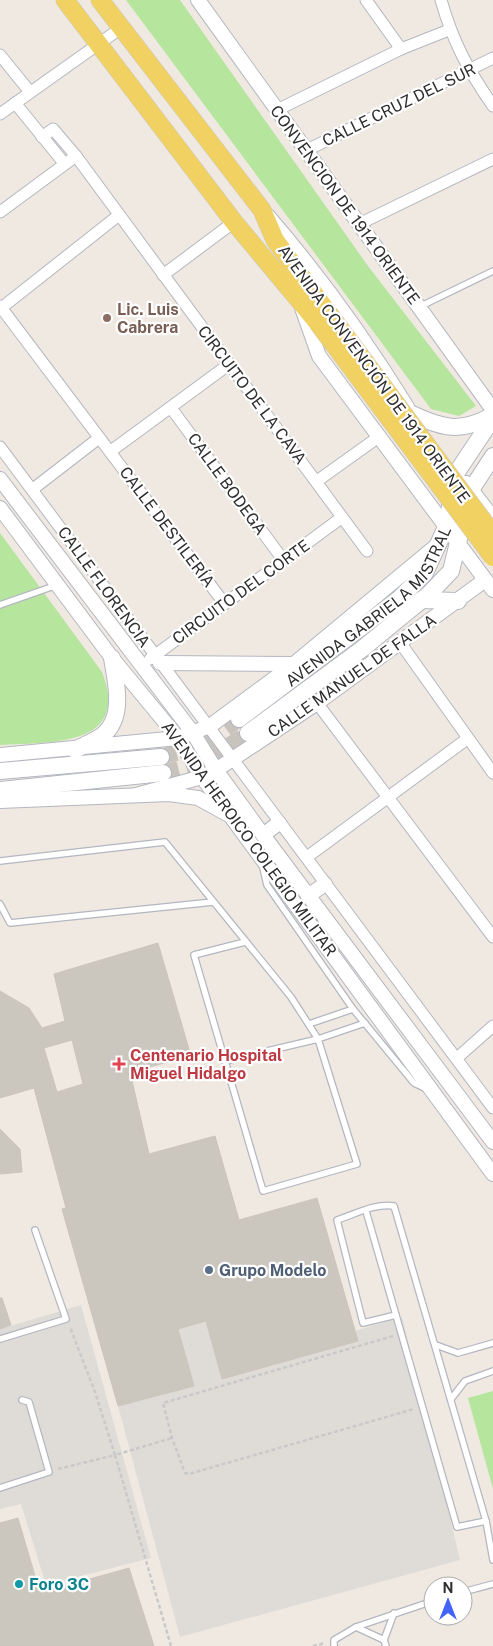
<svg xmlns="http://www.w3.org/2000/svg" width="493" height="1646" viewBox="0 0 493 1646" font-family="'Public Sans',sans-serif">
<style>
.green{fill:#b6e59e}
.plaza{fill:#dfdcd8}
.building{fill:#cbc7bf;stroke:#cbc5ba;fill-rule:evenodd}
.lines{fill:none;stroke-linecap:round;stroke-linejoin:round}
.secondary-tunnel{stroke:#c8c4bd;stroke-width:16;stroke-dasharray:16 8;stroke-linecap:butt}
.service-casing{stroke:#b4b7c1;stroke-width:8}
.minor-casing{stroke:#b4b7c1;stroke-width:13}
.tertiary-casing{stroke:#b4b7c1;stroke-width:16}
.secondary-casing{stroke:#b4b7c1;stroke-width:18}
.primary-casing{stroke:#c9c9c9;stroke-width:19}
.path{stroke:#c9c9c9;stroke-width:2.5;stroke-dasharray:4 2.5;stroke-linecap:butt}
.service{stroke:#fff;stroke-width:5.5}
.minor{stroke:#fff;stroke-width:11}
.tertiary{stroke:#fff;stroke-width:14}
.secondary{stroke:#fff;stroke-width:16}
.primary{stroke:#f2d163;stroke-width:18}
.primary-bridge-casing{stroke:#c9c9c9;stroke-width:19;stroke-linecap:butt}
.primary-bridge{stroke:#f2d163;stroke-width:18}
.education-dot{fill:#8d6e63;stroke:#fff;stroke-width:2}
.health-dot{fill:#e0444e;stroke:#fff;stroke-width:2}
.service-dot{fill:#5c6f8a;stroke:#fff;stroke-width:2}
.culture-dot{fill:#0f9aa8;stroke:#fff;stroke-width:2}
.labels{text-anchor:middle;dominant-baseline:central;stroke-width:4.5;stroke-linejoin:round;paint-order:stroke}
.street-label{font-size:16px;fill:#2e2e2e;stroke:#fff}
.education-label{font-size:16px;font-weight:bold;fill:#785e54;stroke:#fff;text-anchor:start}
.health-label{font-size:16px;font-weight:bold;fill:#be3a42;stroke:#fff;text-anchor:start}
.service-label{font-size:16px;font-weight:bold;fill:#4e5e75;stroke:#fff;text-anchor:start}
.culture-label{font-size:16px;font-weight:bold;fill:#0d838f;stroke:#fff;text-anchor:start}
</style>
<rect width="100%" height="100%" fill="#efe9e1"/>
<g class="green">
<path d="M126,0h54l188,266 108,140 -17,10 -28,-7z"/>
<path d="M0,533l102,139c30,76 -54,70 -102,73z"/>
<path d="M493,1391v98l-25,-91z"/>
</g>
<g class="plaza">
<path d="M81,1305l70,253 -105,27 -25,-81 -21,5v-180z"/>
<path d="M402,1317l58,243 -280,77 -62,-231 76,-20 -16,-57 28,-8 16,57 133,-47z"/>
</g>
<g class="building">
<path d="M158,943l33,113 -61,16 19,82 66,-18 24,84 78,-22 41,143 -136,38 -16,-58 -28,8 16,57 -76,20 -56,-197 4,-1 -32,-120 -34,10v-107l29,17 13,20 23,-7 -11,-47zM72,1040l11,44 -26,8 -13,-44z"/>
<path d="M0,1129l20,20 2,23 -22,2z"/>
<path d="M0,1298h2l9,27 -11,4z"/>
<path d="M18,1518l22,75 89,-25 25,78h-154v-123z"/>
</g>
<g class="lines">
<g class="secondary-tunnel">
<path d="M161,757l43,-12 35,-26"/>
<path d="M163,773l39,-10 46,-30"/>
</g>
<defs>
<g id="service">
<path d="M419,307l74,-36"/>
<path d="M0,605l57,-20"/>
<path d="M0,861l165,-19 126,155 27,42 39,125 -94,27 -69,-236 51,-13"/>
<path d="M263,868l4,17 86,124 61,74 13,6"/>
<path d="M0,904l10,19 203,-21"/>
<path d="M309,1024l44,-15"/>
<path d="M225,1061l93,-22 47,-16"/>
<path d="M366,1211l91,316 29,-6"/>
<path d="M396,1315l-33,8 -26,-103c19,-6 38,-17 57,-14l92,315 7,39"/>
<path d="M0,1339l66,-20 -31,-89"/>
<path d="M436,1345l22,8 35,-10"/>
<path d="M451,1399l14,-18 28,-10"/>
<path d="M0,1488l49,-16 -20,-70 -7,-2"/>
<path d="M463,1592l30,-8"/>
<path d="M356,1627l28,13 2,6"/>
<path d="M384,1640l10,-27"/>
<path d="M334,1646v-6l22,-13 77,-26"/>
</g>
<g id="minor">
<path d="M366,0l35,49"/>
<path d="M441,0c12,42 27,70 52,106"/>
<path d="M0,55l30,37"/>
<path d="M15,103l49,60"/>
<path d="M277,110l124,-61 48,-19"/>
<path d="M0,114l121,-86"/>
<path d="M42,137l11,-8 23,27 291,395"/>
<path d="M305,151l188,-93"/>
<path d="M0,212l76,-56"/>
<path d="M359,224l134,-65"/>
<path d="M163,275l71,-53"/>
<path d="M0,306l224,297"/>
<path d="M0,309l119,-94"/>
<path d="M171,408l113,153"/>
<path d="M0,447l493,661"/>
<path d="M111,451l117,-86"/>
<path d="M317,481l63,-45"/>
<path d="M33,489l66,-51"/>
<path d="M399,641l94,132"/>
<path d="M150,659l191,-141"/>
<path d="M317,703l176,234"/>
<path d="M307,857l160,-118"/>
<path d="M457,1058l36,-32"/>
</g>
<g id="tertiary">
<path d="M198,0l295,410"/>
<path d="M268,216c52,60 97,123 139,191"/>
<path d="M302,308l17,48 174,234"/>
<path d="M0,479l193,254 23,37 47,65 230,307"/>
<path d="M466,483l27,35"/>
<path d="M0,508l112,150 66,80 24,39 291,397"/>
<path d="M160,663l134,1"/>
<path d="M0,755l178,-17 32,-12 84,-62 141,-117"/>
<path d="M136,795l66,-18 14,-7 101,-67 168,-123"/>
<path d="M0,801l169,-7 29,4 29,16"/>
<path d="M263,835l16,-12"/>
<path d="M308,896l17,-12"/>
</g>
<g id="secondary">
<path d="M412,414c32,15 50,19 81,1"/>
<path d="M421,600l37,1"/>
<path id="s1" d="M239,719l160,-120 26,-26 21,-46 11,-55 36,-54"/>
<path d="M248,733l114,-84 67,-55 22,-23 20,-81 22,-34"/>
<path d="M75,750c9,-5 20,-9 28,-15 22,-18 13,-53 9,-77"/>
<path d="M0,771l161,-14"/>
<path d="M0,790l163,-17"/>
</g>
<g id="primary">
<path d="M65,0l169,222 84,101"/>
<path d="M100,0l162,210 13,30 54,74"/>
</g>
</defs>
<use href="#service" class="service-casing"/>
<use href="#minor" class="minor-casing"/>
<use href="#tertiary" class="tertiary-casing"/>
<use href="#secondary" class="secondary-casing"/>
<use href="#primary" class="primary-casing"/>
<g class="path">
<path d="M393,1336l-230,67 9,35 13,35 4,1 225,-65"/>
<path d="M58,1469l57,-14 -20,-63 -25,-65"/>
<path d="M171,1646l-56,-191 57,-17"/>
<path d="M313,1646l12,-3"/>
</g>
<use href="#service" class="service"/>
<use href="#minor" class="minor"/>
<use href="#tertiary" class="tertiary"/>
<use href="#secondary" class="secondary"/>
<use href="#primary" class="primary"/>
<defs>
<g id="primary-bridge">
<path d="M329,314l164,220"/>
<path d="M318,323l175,234"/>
</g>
</defs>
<use href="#primary-bridge" class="primary-bridge-casing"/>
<use href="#primary-bridge" class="primary-bridge"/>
</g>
<circle class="education-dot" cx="107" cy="318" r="5"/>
<path class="health-dot" d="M116.5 1056.5h5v5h5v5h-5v5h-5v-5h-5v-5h5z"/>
<circle class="service-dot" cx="209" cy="1270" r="5"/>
<circle class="culture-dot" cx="19" cy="1584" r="5"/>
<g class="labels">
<g class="street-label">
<text transform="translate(399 105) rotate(-26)">CALLE CRUZ DEL SUR</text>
<text transform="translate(345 205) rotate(54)">CONVENCION DE 1914 ORIENTE</text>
<text transform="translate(374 374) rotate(54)">AVENIDA CONVENCIÓN DE 1914 ORIENTE</text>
<text transform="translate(252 395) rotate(53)">CIRCUITO DE LA CAVA</text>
<text transform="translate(227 484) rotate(54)">CALLE BODEGA</text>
<text transform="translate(167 527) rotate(53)">CALLE DESTILERÍA</text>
<text transform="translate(104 587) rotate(54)">CALLE FLORENCIA</text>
<text transform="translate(241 592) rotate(-36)">CIRCUITO DEL CORTE</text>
<text stroke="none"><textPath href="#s1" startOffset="174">AVENIDA GABRIELA MISTRAL</textPath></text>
<text transform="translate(352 676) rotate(-35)">CALLE MANUEL DE FALLA</text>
<text transform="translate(249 839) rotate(54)">AVENIDA HEROICO COLEGIO MILITAR</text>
</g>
<g class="education-label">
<text x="117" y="309">Lic. Luis<tspan x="117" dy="18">Cabrera</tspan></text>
</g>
<g class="health-label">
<text x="130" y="1055">Centenario Hospital<tspan x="130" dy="18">Miguel Hidalgo</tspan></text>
</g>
<g class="service-label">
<text x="219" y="1270">Grupo Modelo</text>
</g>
<g class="culture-label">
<text x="29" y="1584">Foro 3C</text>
</g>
</g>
<g transform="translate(448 1601)"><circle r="24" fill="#ffffff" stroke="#ababab"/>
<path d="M0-4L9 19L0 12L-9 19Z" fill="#4264fb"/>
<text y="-8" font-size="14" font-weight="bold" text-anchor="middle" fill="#2e2e2e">N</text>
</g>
</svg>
